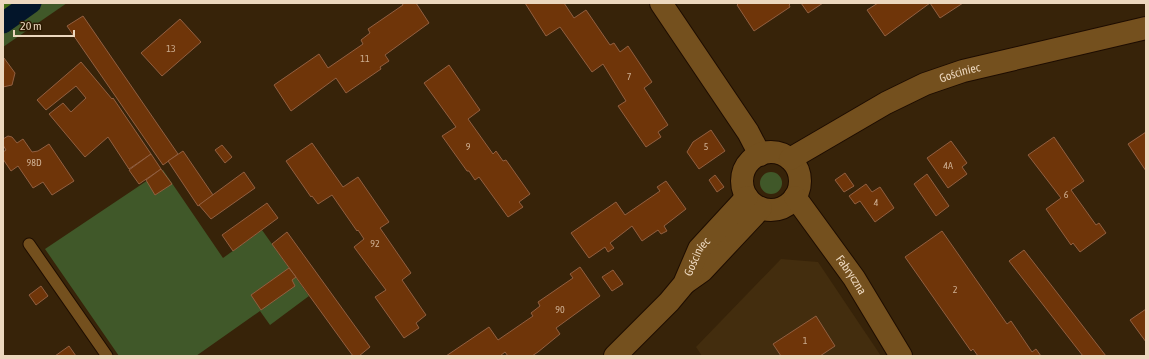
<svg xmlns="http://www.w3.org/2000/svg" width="1149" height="359" viewBox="0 0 1149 359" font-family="'Asap Condensed',sans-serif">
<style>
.built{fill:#432d0e}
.green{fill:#405829}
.forest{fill:#446c15}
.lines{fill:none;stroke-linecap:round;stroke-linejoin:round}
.canal{stroke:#03152a;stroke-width:21}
.building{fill:#6f3509;stroke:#925f40}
.lane-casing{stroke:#1d0c00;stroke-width:13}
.street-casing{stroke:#1d0c00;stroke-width:24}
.lane{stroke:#74501e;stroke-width:11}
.street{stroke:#74501e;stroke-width:22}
.labels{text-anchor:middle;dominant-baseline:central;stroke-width:4;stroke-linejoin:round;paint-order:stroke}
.number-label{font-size:10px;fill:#cdae91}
.street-label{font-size:12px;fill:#ecd7be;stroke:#2c1a01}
</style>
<rect width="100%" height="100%" fill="#372309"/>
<path class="built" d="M781,259l37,3 63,94h-179l-6,-9z"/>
<g class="green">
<path d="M21,3h46l-64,44v-31z"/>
<path d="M163,170l60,88 39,-28 47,66 -39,29 -10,-14 -64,45h-77l-74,-107z"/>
<circle cx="771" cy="183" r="11"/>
</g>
<path class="forest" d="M3,3h18l-18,13z"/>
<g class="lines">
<path class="canal" d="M3,23l28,-20"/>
</g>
<g class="building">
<path d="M402,3h14l13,20 -44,32 4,6 -9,6 1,2 -35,24 -10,-15 -45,33 -17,-26 45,-31 9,14 35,-24 -2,-4 9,-7 -2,-4 35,-24z"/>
<path d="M525,3h39l10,15 12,-8 24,35 4,-2 6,9 8,-6 24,36 -8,6 24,37 -10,7 3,5 -15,10 -28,-41 8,-5 -23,-37 -11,8 -32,-45 -14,9z"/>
<path d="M739,3h52l-2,2 1,2 -36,24 -17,-26z"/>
<path d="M801,3h22l-15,10z"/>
<path d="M878,3h85l-23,15 -10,-15 -45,33 -18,-26z"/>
<path d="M83,16l95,138 -15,11 -96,-139z"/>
<path d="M180,19l21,23 -39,34 -21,-23z"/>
<path d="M4,58l11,15 -3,12 -9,2z"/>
<path d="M81,62l31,37 1,-1 38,56 -22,15 -21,-32 -23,20 -36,-43 14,-11 8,9 15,-14 -10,-12 -30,24 -9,-10z"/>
<path d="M449,65l31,45 -12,9 25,35 3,-3 7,10 3,-1 24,34 -11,8 4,5 -15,10 -29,-40 -4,3 -6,-9h-2l-25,-35 14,-9 -32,-44z"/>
<path d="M711,130l14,21 -26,18 -12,-17 6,-10z"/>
<path d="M1146,132v39l-18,-27z"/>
<path d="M8,136l4,1 5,6 6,-4 9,13 6,-1 11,-7 25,37 -22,14 -9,-13 -10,6 -15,-22 -7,5 -8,-12v-7l3,-2 -3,-5v-6z"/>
<path d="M1054,137l30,44 -13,9 25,35 3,-2 7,10 -26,19 -7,-9 -2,2 -25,-36 15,-11 -33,-43z"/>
<path d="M951,141l16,22 -5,4 5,7 -19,14 -21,-30z"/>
<path d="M312,143l31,44 15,-10 31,45 -9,6 31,45 -9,7 24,35 -10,8 3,5 -15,10 -29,-41 11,-7 -32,-43 10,-8 -6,-9 -1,1 -25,-36 -14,9 -6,-8 -1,1 -25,-36z"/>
<path d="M222,145l10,12 -7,6 -10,-13z"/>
<path d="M183,151l30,44 -15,11 -30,-45z"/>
<path d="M151,154l10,15 -22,15 -10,-14z"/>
<path d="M161,169l11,15 -17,11 -9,-15z"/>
<path d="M244,172l11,16 -44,31 -12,-14z"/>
<path d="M845,173l9,13 -10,6 -9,-12z"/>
<path d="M927,174l22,32 -13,10 -22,-32z"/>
<path d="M715,175l9,12 -7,5 -8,-12z"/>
<path d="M666,181l20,28 -22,17 3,5 -6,3 -3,-4 -16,11 -10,-15 -22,17 4,5 -6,4 -3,-5 -16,11 -18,-25 45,-31 9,13 35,-24 -3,-4z"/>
<path d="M866,184l6,8 8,-5 14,21 -19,14 -15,-21 -5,3 -6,-8z"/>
<path d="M267,203l11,15 -45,33 -11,-16z"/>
<path d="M942,231l65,93 4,-3 21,31 4,-3 5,7h-63l-5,-7 -2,2 -66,-94z"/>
<path d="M287,232l83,115 -11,9h-6l-81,-112z"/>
<path d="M1024,250l82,106h-23l-74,-95z"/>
<path d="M580,267l20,29 -44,32 4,6 -22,18 -6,4h-24l-3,-4 -5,4h-54l43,-29 9,13 35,-24 -2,-3 9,-7 -2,-4 35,-24 -3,-4z"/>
<path d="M289,268l7,9 -4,3 3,6 -34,24 -10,-15z"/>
<path d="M613,270l10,14 -11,7 -10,-14z"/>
<path d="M41,286l7,10 -12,9 -7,-10z"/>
<path d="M1146,309v33l-16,-22z"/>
<path d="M816,316l19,30 -15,10h-39l-8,-12z"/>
<path d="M69,346l7,10h-21z"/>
</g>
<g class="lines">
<defs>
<path id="lane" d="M29,244l78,112"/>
<g id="street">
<path d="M661,3l87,129 12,23"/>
<circle cx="771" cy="181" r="29"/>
<path id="s1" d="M790,159l96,-56 39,-19 38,-13 183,-43"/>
<path id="s2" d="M795,197l59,81 47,78"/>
<path d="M685,283l17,-12 59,-63"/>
<path id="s3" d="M615,356l54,-54 15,-18 15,-35 48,-52"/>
</g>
</defs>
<use href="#lane" class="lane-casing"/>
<use href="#street" class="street-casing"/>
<use href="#lane" class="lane"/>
<use href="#street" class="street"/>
</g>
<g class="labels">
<g class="number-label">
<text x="171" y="48">13</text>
<text x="365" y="58">11</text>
<text x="629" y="76">7</text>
<text x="468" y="146">9</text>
<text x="706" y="146">5</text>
<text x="34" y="162">98D</text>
<text x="948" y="165">4A</text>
<text x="1066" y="194">6</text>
<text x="876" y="202">4</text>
<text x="375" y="243">92</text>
<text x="955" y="289">2</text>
<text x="560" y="309">90</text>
<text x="805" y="340">1</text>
</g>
<g class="street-label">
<text stroke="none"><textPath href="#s1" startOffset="191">Gościniec</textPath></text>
<text stroke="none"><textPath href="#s3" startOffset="130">Gościniec</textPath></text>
<text stroke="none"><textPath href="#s2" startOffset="96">Fabryczna</textPath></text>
</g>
</g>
<rect width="1149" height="359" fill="none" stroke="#ecd7be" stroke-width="8"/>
<path d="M14 30v6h60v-6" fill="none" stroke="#ecd7be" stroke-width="2"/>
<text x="20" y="30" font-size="12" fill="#ecd7be" stroke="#2c1a01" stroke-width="3" paint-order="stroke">20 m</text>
</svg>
